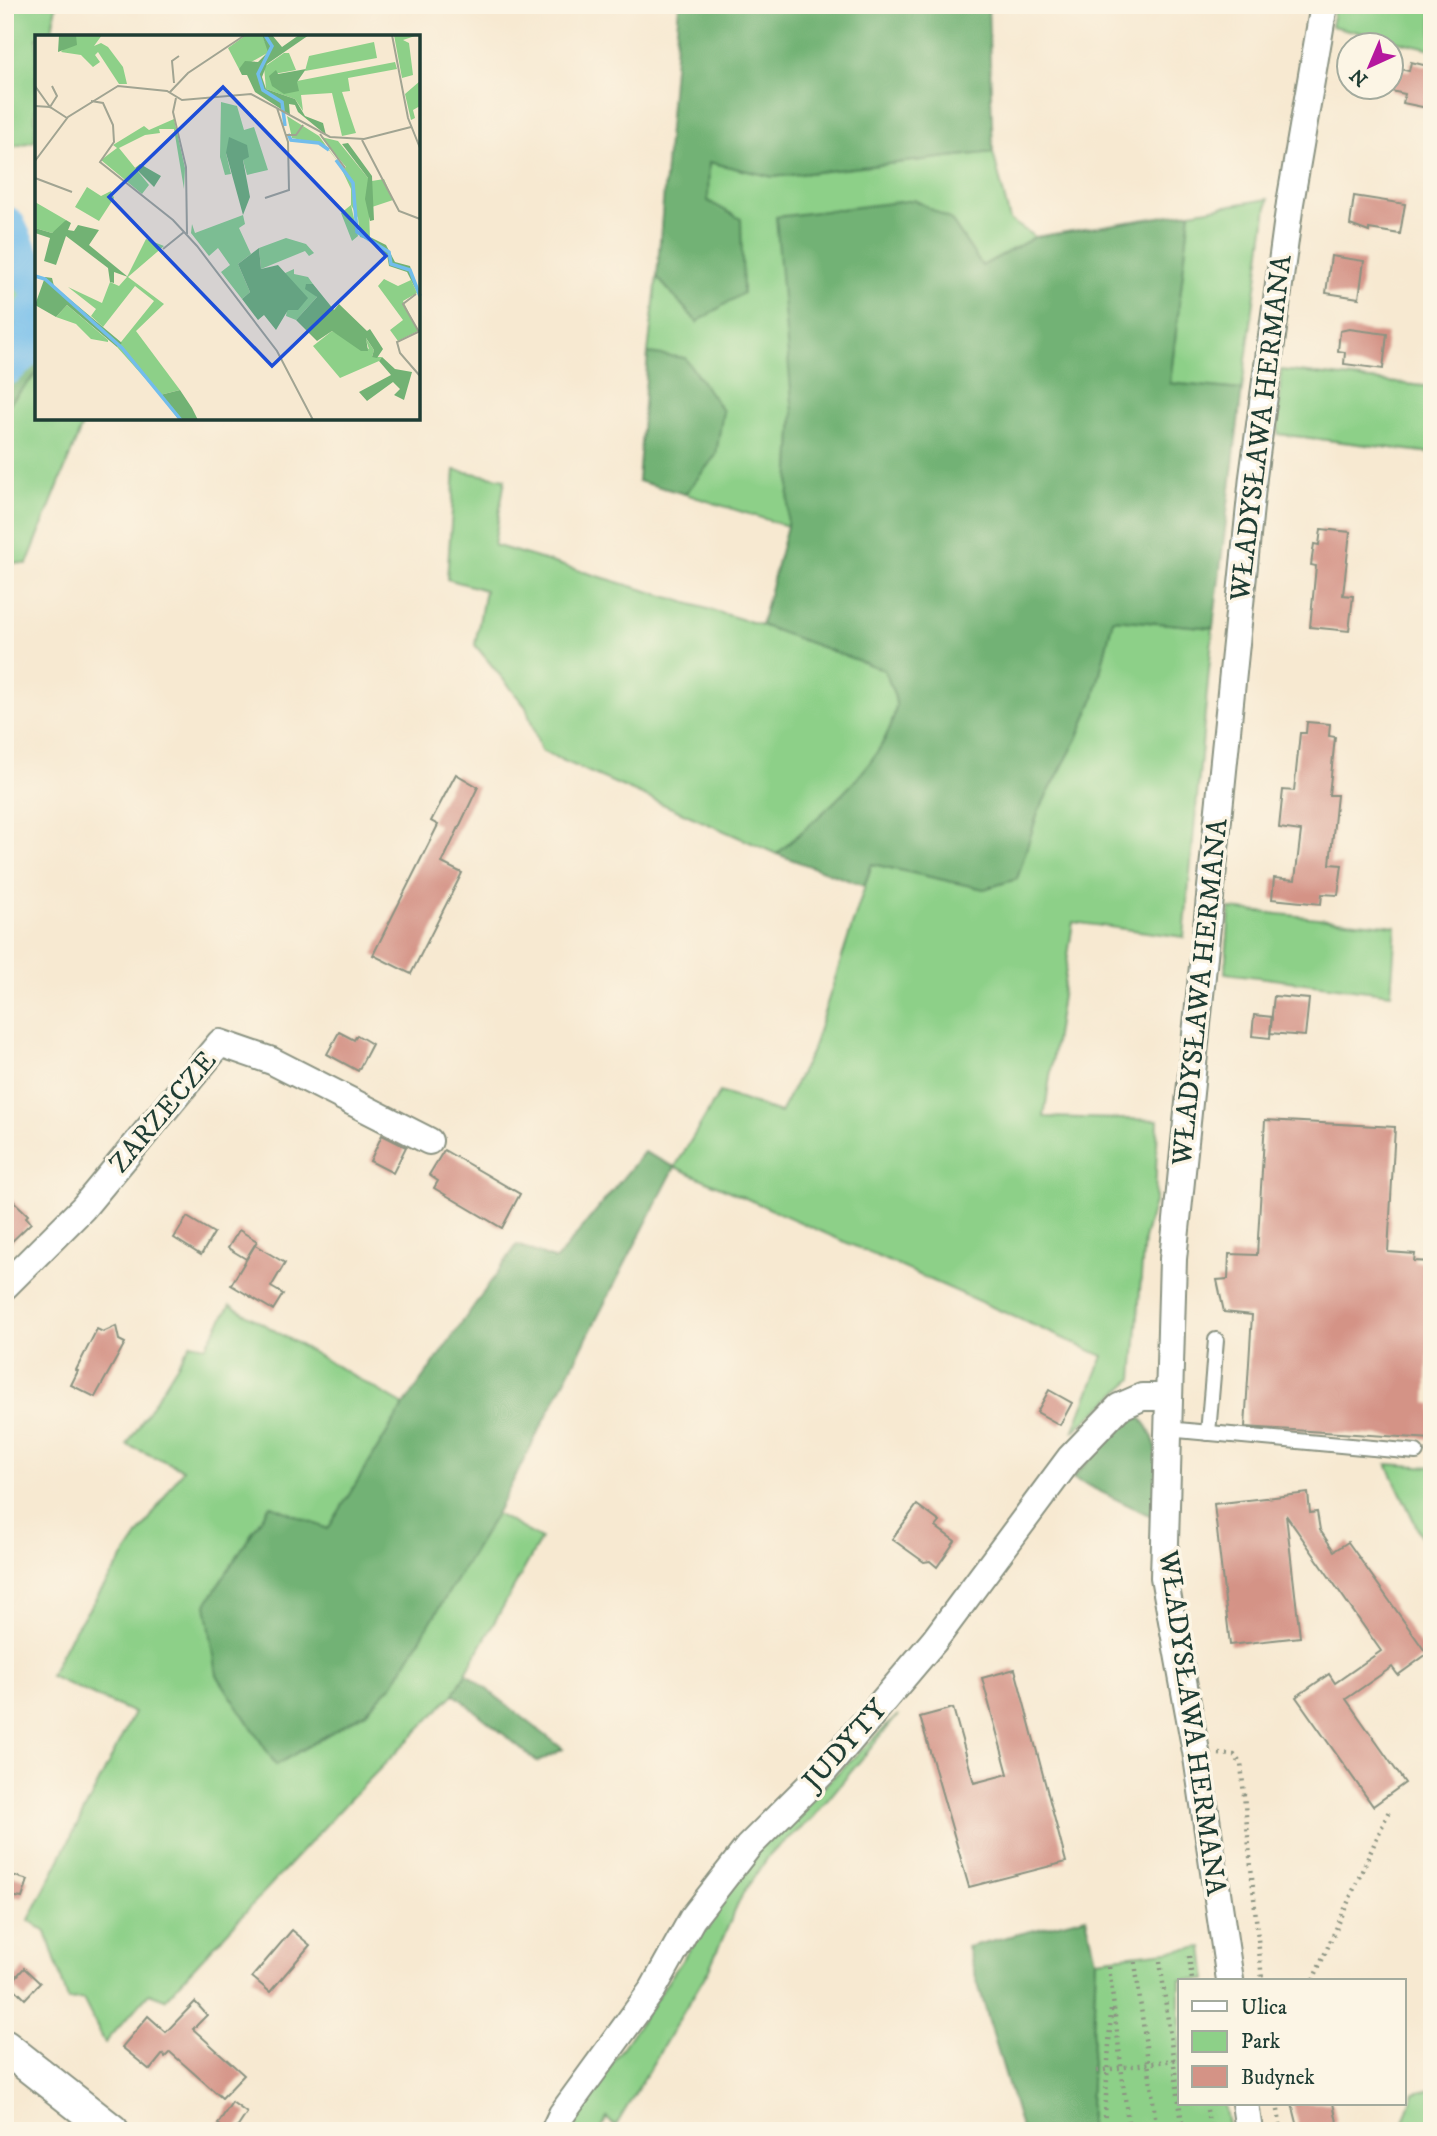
<svg xmlns="http://www.w3.org/2000/svg" width="1437" height="2136" viewBox="0 0 1437 2136" font-family="'IM FELL DW Pica',serif">
<style>
.green{fill:#8dd088;stroke:#56865e;stroke-width:2}
.forest{fill:#72b274;stroke:#487854;stroke-width:2}
.lines{fill:none;stroke-linecap:round;stroke-linejoin:round}
.river{stroke:#72bdeb;stroke-width:42}
.building{fill:#d49386}
.service-casing{stroke:#8b9382;stroke-width:18}
.minor-casing{stroke:#8b9382;stroke-width:30}
.tertiary-casing{stroke:#8b9382;stroke-width:37}
.path{stroke:#8b9382;stroke-width:4.5;stroke-dasharray:2 5;stroke-linecap:butt}
.service{stroke:#fff;stroke-width:14}
.minor{stroke:#fff;stroke-width:26}
.tertiary{stroke:#fff;stroke-width:33}
.labels{text-anchor:middle;dominant-baseline:central;stroke-width:7;stroke-linejoin:round;paint-order:stroke}
.street-label{font-size:28px;fill:#1f3d34;stroke:#fcf5e5}
.inset-river{fill:none;stroke:#72bdeb;stroke-width:3.5}
.inset-road{fill:none;stroke:#a1a492;stroke-width:2}
.view{fill:#1d4ed8;fill-opacity:0.15;stroke:#1d4ed8;stroke-width:3.5}
.inset-edge{fill:none;stroke:#1f3d34;stroke-width:3.5}
</style>
<rect width="100%" height="100%" fill="#fcf5e5"/>
<filter id="ink" filterUnits="userSpaceOnUse"><feTurbulence type="fractalNoise" baseFrequency=".0143" numOctaves="2"/><feDisplacementMap in="SourceGraphic" scale="14" xChannelSelector="R" yChannelSelector="G"/><feConvolveMatrix kernelMatrix="1 2 1 2 8 2 1 2 1" color-interpolation-filters="sRGB"/></filter>
<filter id="wash" filterUnits="userSpaceOnUse"><feTurbulence type="fractalNoise" baseFrequency=".00686" numOctaves="4" result="noise"/><feDisplacementMap in="SourceGraphic" scale="28" xChannelSelector="R" yChannelSelector="G"/><feGaussianBlur stdDeviation="1.57" result="paint"/><feColorMatrix in="noise" values="0 0 0 0 0 0 0 0 0 0 0 0 0 0 0 0 0 1.4 0 .05"/><feComposite in="paint" operator="in"/></filter>
<g filter="url(#wash)">
<rect width="100%" height="100%" fill="#f7e9d1"/>
<g class="green">
<path d="M5,5h51l-5,32h-14l-2,104 -30,8z"/>
<path d="M1335,5h97v44l-101,-23z"/>
<path d="M993,152l17,68 25,17 -53,29 -31,-46 -158,193 -6,113 -102,-32 31,-39 -68,-102 9,-76 40,45 11,-160 65,15z"/>
<path d="M1268,199l-26,191 -72,-6 20,-172z"/>
<path d="M6,204l31,53v28l-9,3 -6,27 -17,21z"/>
<path d="M1281,370l151,17v66l-154,-19z"/>
<path d="M37,373v45h48l-58,146 -22,-2v-154z"/>
<path d="M455,470l50,9 -11,66 267,80 124,45c3,10 12,26 11,36 -9,59 -78,110 -119,148l-236,-103 -15,-44 -51,-62 10,-55 -38,-11z"/>
<path d="M1113,619l100,9 -29,309 -111,-15 -29,195 114,3 -3,79 -11,40 -11,140 -60,53 30,-76 -428,-189 45,-75 60,21 31,-60 61,-189 112,25 33,-10 21,-67 39,-73 17,-41z"/>
<path d="M1230,909l166,17 -5,68 -166,-21z"/>
<path d="M230,1305l174,100 -76,125 -111,145 59,90 90,-53 27,-28 103,-170 45,25 -87,155 -103,104 -186,201 -16,-6 -44,50 -22,-44 -15,1 -22,-68 -17,-12 105,-207 -84,-37 20,-39 113,-168 -56,-24 64,-102 15,3z"/>
<path d="M1387,1464l45,3v92z"/>
<path d="M898,1715l-87,105 -40,33 -28,40 -35,78 -93,156 -8,-9 -7,13h-28l14,-30 173,-253z"/>
<path d="M1203,1947l4,33h-27v123h44l5,28h-140l7,-172z"/>
<path d="M1432,2089v42h-31l13,-38z"/>
</g>
<g class="forest">
<path d="M679,5h309l5,147 -220,25 -64,-15 -1,39 33,18 2,74 -46,29 -40,-45z"/>
<path d="M915,200l36,20 31,46 53,-29 155,-25 -20,171 72,7 -29,238 -100,-9 -19,79 -17,41 -39,73 -21,67 -33,10 -112,-25 -8,22 -87,-32c41,-38 110,-89 119,-148 1,-10 -8,-26 -12,-36l-123,-45 26,-99 6,-112 -17,-197z"/>
<path d="M37,285v88l-32,35v-72l17,-21 6,-27z"/>
<path d="M648,353l37,5 38,53 -7,44 -31,39 -47,-13z"/>
<path d="M644,1152l31,15 -179,347 -103,170 -27,28 -90,53 -59,-90 -11,-71 64,-99 58,24 76,-124 113,-160 39,15z"/>
<path d="M1141,1418c25,28 16,65 14,100l-83,-40 55,-56z"/>
<path d="M466,1673l97,76 -25,13 -84,-68z"/>
<path d="M1086,1917l10,42 -7,172h-67l-55,-184z"/>
</g>
<g class="lines">
<g class="river">
<path d="M5,227l14,30 18,25"/>
<path d="M5,365l29,-26 3,-30"/>
</g>
</g>
<g id="blocks">
<g class="building">
<path d="M1411,62l21,5v42l-29,-6 2,-9 -14,-3v-24l18,4z"/>
<path d="M1354,196l51,8 -5,30 -31,-5v3l-19,-7z"/>
<path d="M1331,256l33,5 -5,37 -33,-5z"/>
<path d="M1349,329l38,5 -4,35 -39,-5 1,-12 -7,-1 2,-20z"/>
<path d="M1321,529l29,3 -7,63 10,1 -4,35 -39,-4 6,-61 -5,-1 3,-21 5,1z"/>
<path d="M1307,722l23,2 -1,12 6,1 -6,58h8l-7,69 12,1 -4,30 -16,-1 -1,10 -49,-5 2,-21 21,2 6,-49 -22,-3 4,-38 11,1 6,-58h6z"/>
<path d="M456,774l22,13 -36,76 20,10 -51,101 -38,-19 65,-130 -7,-4z"/>
<path d="M1274,996l35,3 -4,37 -35,-3z"/>
<path d="M1254,1015l18,2 -2,21 -18,-2z"/>
<path d="M339,1032l15,8 3,-5 15,9 -14,27 -31,-17z"/>
<path d="M1265,1120l130,7 -7,125 27,2 -1,7 18,1 -6,141 6,1v35l-187,-12 7,-112 -28,-3 -7,-32 11,-1 1,-25 28,1z"/>
<path d="M382,1135l24,12 -13,26 -23,-12z"/>
<path d="M444,1150l76,44 -18,34 -68,-40 4,-7 -9,-6z"/>
<path d="M5,1193l23,22 -2,2 5,6 -26,25z"/>
<path d="M187,1217l27,16 -13,22 -27,-17z"/>
<path d="M239,1230l18,11 -11,18 -18,-11z"/>
<path d="M255,1245l30,18 -14,24 12,7 -10,16 -42,-25z"/>
<path d="M116,1326l3,14 6,3 -30,54 -24,-12 7,-14 -2,-1 21,-41 6,3z"/>
<path d="M1049,1390l23,13 -12,22 -23,-13z"/>
<path d="M1308,1493l2,20 7,-1 3,18 14,21 14,-9 79,112 -29,21 -6,-8 -46,32 59,84 -32,23 -77,-109 33,-23 6,9 46,-32 -95,-136 14,122 -70,8 -16,-141z"/>
<path d="M917,1505l23,17 -4,5 19,14 -18,26 -7,-6 -6,1 -32,-23z"/>
<path d="M1015,1669l51,193 -97,25 -49,-170 33,-9 21,75 34,-9 -26,-96z"/>
<path d="M5,1873l23,7 -6,18 -17,-3z"/>
<path d="M292,1930l18,15 -40,47 -18,-15z"/>
<path d="M24,1968l16,15 -15,16 -15,-15z"/>
<path d="M195,2002l12,13 -14,14 51,46 -22,23 -52,-46 -5,5 -2,-3 -13,16 -28,-23 26,-31 18,16z"/>
<path d="M232,2102l15,11 -12,18h-8l-9,-7z"/>
<path d="M1292,2103h41l4,19 -38,9z"/>
</g>
</g>
</g>
<g filter="url(#ink)">
<use href="#blocks" fill-opacity="0" stroke="#8b9382" stroke-width="2"/>
<g class="lines">
<defs>
<g id="service">
<path d="M1167,1429l249,23"/>
<path d="M1208,1433l8,-93"/>
</g>
<g id="minor">
<path d="M5,1286l78,-78 137,-165 52,18 157,80"/>
<path d="M1230,1980l-33,-223 -33,-180 9,-318 80,-782 37,-274 34,-198"/>
<path d="M1245,2103l4,28"/>
<path d="M554,2131l8,-17 91,-125 39,-70 56,-72 76,-76 110,-130 136,-183 49,-51 23,-10h25"/>
</g>
<path id="tertiary" d="M5,2047l107,84"/>
</defs>
<use href="#service" class="service-casing"/>
<use href="#minor" class="minor-casing"/>
<use href="#tertiary" class="tertiary-casing"/>
<g class="path">
<path d="M1219,1754l15,1 7,9 21,216"/>
<path d="M1189,1956l3,24"/>
<path d="M1160,1961l23,170"/>
<path d="M1135,1962l22,169"/>
<path d="M1109,1967l20,164"/>
<path d="M1313,1980l76,-169"/>
<path d="M1097,2071l83,-12"/>
<path d="M1206,2103l4,28"/>
<path d="M1277,2103l4,28"/>
<path d="M1104,2131l7,-122"/>
</g>
<use href="#service" class="service"/>
<use href="#minor" class="minor"/>
<use href="#tertiary" class="tertiary"/>
</g>
</g>
<g class="labels">
<g class="street-label">
<text transform="translate(1261 428) rotate(-83)">WŁADYSŁAWA HERMANA</text>
<text transform="translate(1200 992) rotate(-84)">WŁADYSŁAWA HERMANA</text>
<text transform="translate(163 1112) rotate(-50)">ZARZECZE</text>
<text transform="translate(1192 1723) rotate(82)">WŁADYSŁAWA HERMANA</text>
<text transform="translate(845 1745) rotate(-48)">JUDYTY</text>
</g>
</g>
<g transform="translate(35 35)">
<rect width="385" height="385" fill="#f7e9d1"/>
<path d="M41,0h26l-8,11 7,-3 7,4 15,20 4,17h-8l-21,-32 -3,3 5,7 -7,5 -12,-12 -20,-3zM211,0h16l7,17 -30,17 -11,-21zM359,0h24l-15,5 6,3 4,32 -11,3zM339,7l3,16 -72,13 4,-15zM249,18h5l7,17 -22,4 23,7 98,-19 2,7 -49,9 2,13 -8,1 14,41 -14,3 -10,-43 -31,2 2,16 -8,-12 -29,-10 -2,-22zM385,46v25l-7,4 2,8 -4,2 -6,-26zM186,67l16,4 7,24 10,-3 14,43 -21,5 -4,-15 -17,-7 5,21 -6,1 -5,-18zM252,81l32,20 23,31 -17,-22 -33,-7zM139,84l11,49 -1,21 -10,-60h-15l1,4 -15,2 -26,13 30,37 -7,9 -41,-34 16,-12 -4,-3 31,-19 5,4zM286,102l17,4 30,37 2,62 -10,-3 -2,-19 -7,-13 7,31 -6,5 -11,-28 10,-8v-16l-9,-19 4,-3zM349,144l9,21 -21,7v-26zM52,152l14,9 10,-5 3,7 -15,23 -24,-14zM0,167l31,18 -3,6 -11,7 -17,-5zM208,180l2,9 -6,4 12,26 -13,10 12,28 -8,7 -21,-27 9,-7 -12,-17 -9,8 -18,-23 1,-9 3,9zM251,203l20,6 8,9 -5,3 -4,-5 -44,18 -2,-21zM111,204l18,7 -36,31 36,27 -28,27 44,59 -20,5 -43,-48 37,-46 -19,-15 -32,41 -12,-11 5,-7 -28,-22 34,16 8,-21 9,4 8,-9zM259,234v5l14,3 5,7h-7l11,13 -21,23 -10,-4 5,-32 -8,-10zM349,244l14,7 13,-6 6,13 -14,8 15,30 -20,10 -8,-11 13,-10 -25,-34zM32,270l41,35v2l-17,-3 -15,-15 -20,-7zM297,296l37,18 -4,-12 9,13 -2,7h10l-3,4 -39,17 -27,-32z" fill="#8dd088"/>
<path d="M24,0h17l1,10 -19,7zM227,0h10l10,12 17,-12h10l-42,29 -5,13 4,12 29,10 10,17 18,7 3,12 -28,-23 -3,-7 -6,-1 1,11 -35,-23 -8,-17h-5l-3,-6 6,-8 13,1 10,-10zM271,34l-9,13 2,9 -15,3 -12,-8 -3,-10 7,-6 2,4zM194,102l18,8 2,12 -6,3 7,37 -7,18 -17,-62zM313,108l24,33 2,44 -4,1 -5,-22 3,-21 -26,-34zM105,129l21,12 -7,11 -19,-19zM31,185l5,3 -3,7 6,1 4,-6 21,5 -10,15 39,32 -14,-5v11l-4,-1 -2,-14 -42,-32 -10,29 -12,-4 6,-23 -15,-5v-5l17,5zM335,202l16,8 9,17 15,4 10,32 -13,-26 -18,-6 -2,-11zM224,213l2,21 17,-4 30,33 -10,12h-10l-12,20 -12,-15 -6,5 -16,-21 8,-7 -12,-28zM10,242l7,1 2,8 68,57 -5,4 -50,-42 -11,12 -21,-12zM271,249h7l21,26 5,-6 28,27 3,-2 13,20 -6,9 -5,-1 2,-7 -8,-12 2,13h-7l-29,-20 -15,10 -21,-21 21,-23 -12,-8zM347,322l13,12 17,3 -8,28 -10,-5 6,-6 -7,-7 -26,19 -8,-9 32,-17 -12,-14zM145,355l12,18 6,12h-19l-19,-25z" fill="#72b274"/>
<path class="inset-river" d="M230,0l7,11 -14,28 5,16 19,12 3,24M253,99l3,6 28,3 10,7M301,125l17,23 4,49 32,20 2,12 19,6 10,26M0,241l10,3 77,69 59,72"/>
<path class="inset-road" d="M357,0l16,83 12,30M139,48l-2,-22 7,-5M0,51l15,21 7,-11 -5,-10M135,57l18,-19 57,-38M141,63l-3,14 13,55 1,67M56,66l12,2 10,22 1,17 -14,20 73,58 24,26 80,105 36,69M0,71l15,1 17,11M285,99l25,34M251,100h10l7,-10M327,105l37,71 21,8M0,126l33,-44 50,-31 49,5 15,9 69,-6 79,43 34,2 47,-12M0,143l37,14M230,163l24,-8 -1,-48 -11,-34M128,214l21,-17M381,259l-13,10 16,28M385,296l-23,11 3,11 20,23"/>
<path class="view" d="M188,52l163,169 -114,110 -163,-169z"/>
<rect width="385" height="385" class="inset-edge"/>
</g>
<rect width="1437" height="2136" fill="none" stroke="#fcf5e5" stroke-width="28"/>
<rect x="1178" y="1979" width="228" height="126" fill="#fcf5e5" stroke="#a4ab9e" stroke-width="2"/>
<rect x="1192" y="2001" width="35" height="10" fill="#ffffff" stroke="#a4ab9e" stroke-width="2"/>
<text x="1241" y="2014" font-size="21" fill="#1f3d34">Ulica</text>
<rect x="1192" y="2031" width="35" height="21" fill="#8dd088" stroke="#a4ab9e" stroke-width="2"/>
<text x="1241" y="2048" font-size="21" fill="#1f3d34">Park</text>
<rect x="1192" y="2066" width="35" height="21" fill="#d49386" stroke="#a4ab9e" stroke-width="2"/>
<text x="1241" y="2084" font-size="21" fill="#1f3d34">Budynek</text>
<g transform="translate(1370 66) rotate(224)"><circle r="33" fill="#fcf5e5" stroke="#a4ab9e" stroke-width="2"/>
<path d="M0-5L12 26L0 18L-12 26Z" fill="#b5179e"/>
<text y="-10" font-size="19" font-weight="bold" text-anchor="middle" fill="#1f3d34">N</text>
</g>
</svg>
